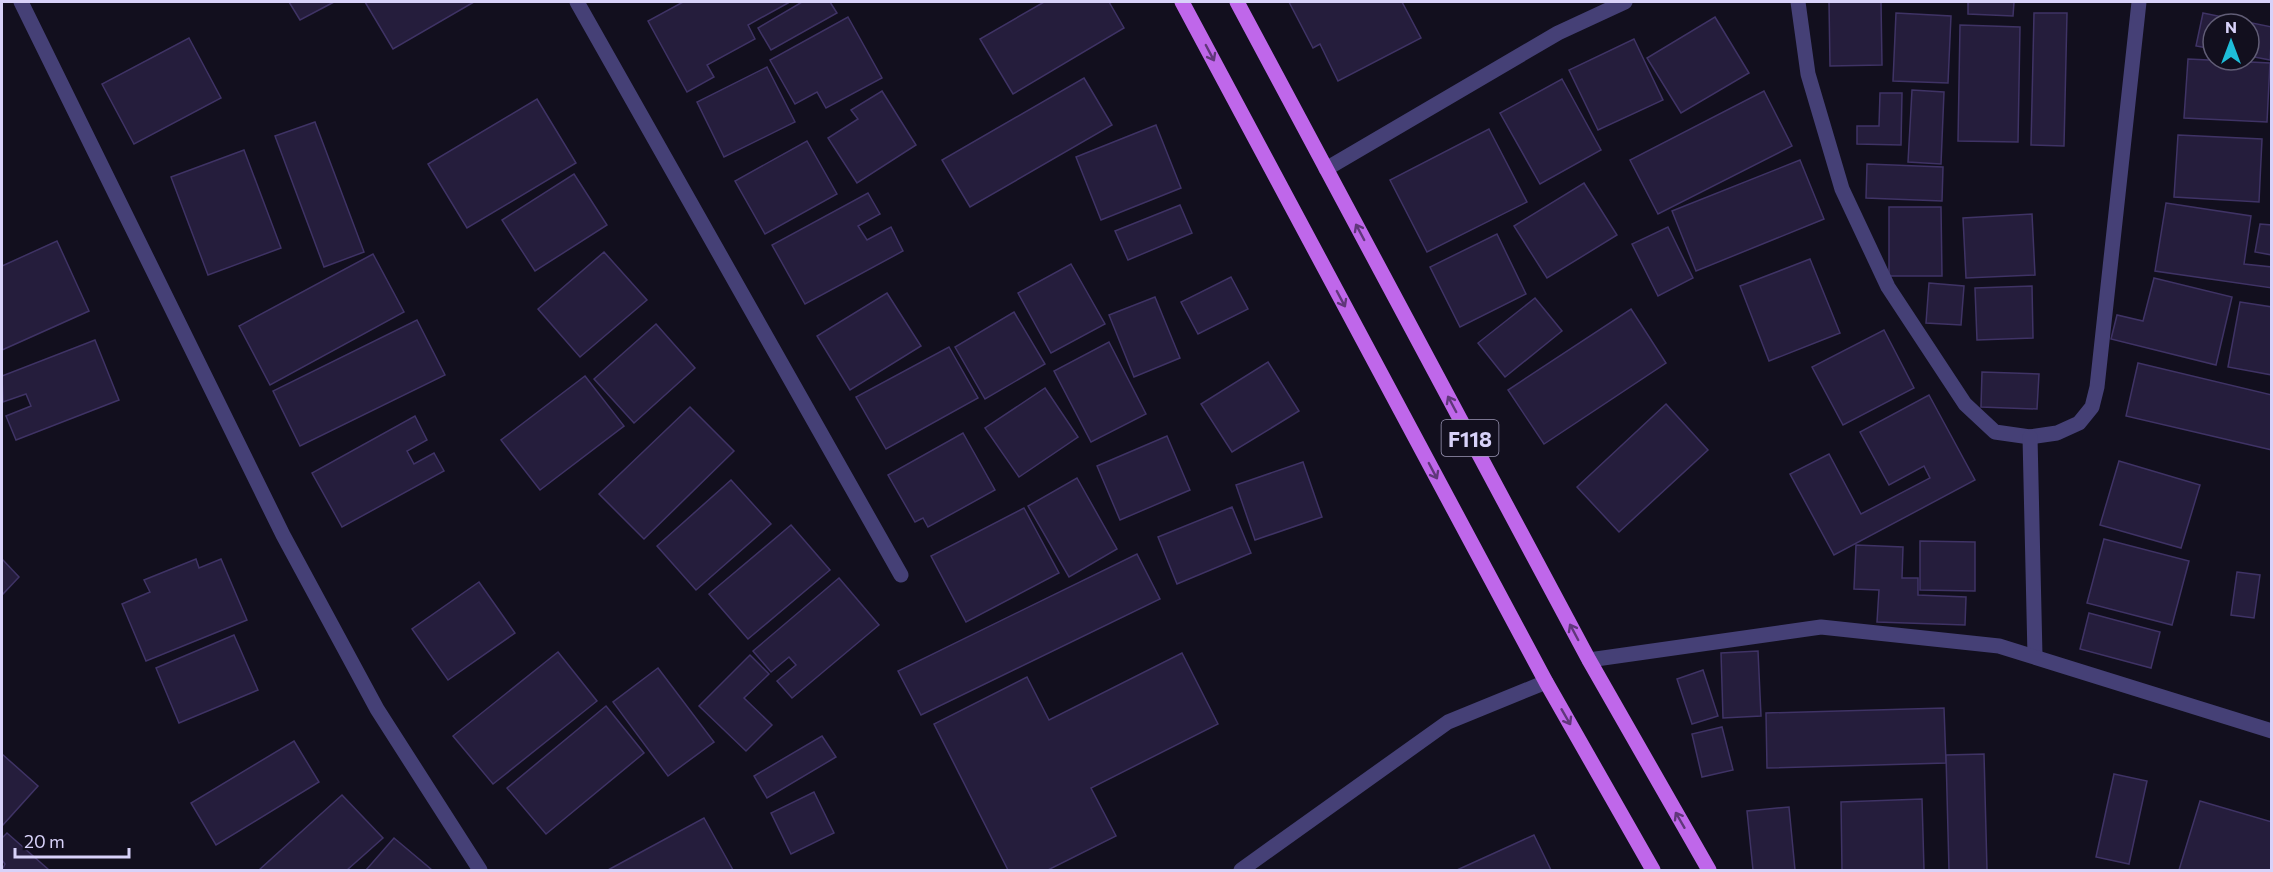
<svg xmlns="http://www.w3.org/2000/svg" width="2273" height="872" viewBox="0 0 2273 872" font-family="Commissioner,sans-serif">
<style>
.building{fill:#251d3c;stroke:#3f3365;stroke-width:1.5}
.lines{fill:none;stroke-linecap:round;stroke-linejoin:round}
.street{stroke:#454076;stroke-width:15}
.primary{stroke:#bf67ea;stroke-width:15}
.oneway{stroke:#60377a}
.labels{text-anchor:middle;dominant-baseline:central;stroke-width:4.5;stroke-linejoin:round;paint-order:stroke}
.shield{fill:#120f1e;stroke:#9d98b7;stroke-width:1.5}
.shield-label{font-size:21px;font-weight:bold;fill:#d8d2f9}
</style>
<rect width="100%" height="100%" fill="#120f1e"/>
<g class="building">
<path d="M289,2h45l-34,18z"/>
<path d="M365,2h109l-81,47z"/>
<path d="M683,2h104l1,1 -40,22 7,14 -48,26 7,12 -27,15 -39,-71z"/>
<path d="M802,2h28l7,11 -66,37 -13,-22z"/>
<path d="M1044,2h65l15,26 -111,66 -33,-55z"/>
<path d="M1289,2h113l19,36 -83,43 -18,-37 -7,4z"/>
<path d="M1829,2h52l1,63 -52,1z"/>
<path d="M1968,2h46l-1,14 -45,-2z"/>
<path d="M1896,13l55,3 -3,67 -55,-2z"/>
<path d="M2034,13h33l-3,133 -33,-1z"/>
<path d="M2203,13l69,14 -2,33 -21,-4v-32h-36v25l-17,-3z"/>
<path d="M848,17l34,61 -56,30 -9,-16 -22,12 -25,-44z"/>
<path d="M1715,17l34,56 -68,40 -34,-55z"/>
<path d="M1960,25l60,2 -2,115 -60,-1z"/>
<path d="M189,38l32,60 -87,46 -32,-60z"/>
<path d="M1634,39l29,61 -65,30 -29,-60z"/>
<path d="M2188,59l82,4 -3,59 -83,-4z"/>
<path d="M767,67l28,55 -71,35 -27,-55z"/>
<path d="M1084,78l28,47 -142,82 -28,-47z"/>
<path d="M1562,79l39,71 -61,34 -40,-71z"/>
<path d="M1912,90l32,2 -3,72 -33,-2z"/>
<path d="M882,91l34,54 -59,38 -29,-45 30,-19 -7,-9z"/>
<path d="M1764,91l28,55 -134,68 -28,-54z"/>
<path d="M1880,93h22l-1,52 -44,-1v-18h22z"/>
<path d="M537,99l39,64 -109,65 -39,-64z"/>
<path d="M315,122l49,130 -40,15 -49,-131z"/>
<path d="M1156,125l25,63 -80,32 -25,-63z"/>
<path d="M1489,129l38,73 -100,50 -37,-72z"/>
<path d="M2178,135l84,4 -3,63 -85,-5z"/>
<path d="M807,141l30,53 -72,40 -30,-53z"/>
<path d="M244,150l37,98 -73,27 -37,-98z"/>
<path d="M1800,160l24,59 -128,52 -24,-60z"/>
<path d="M1867,164l76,3 -1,34 -76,-3z"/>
<path d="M574,174l33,51 -72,46 -33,-51z"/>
<path d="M1584,183l33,52 -70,43 -33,-52z"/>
<path d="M868,193l12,21 -22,12 9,14 24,-13 12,24 -98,53 -33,-59z"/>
<path d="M2166,203l85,13 -7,48 28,3v21l-117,-17z"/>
<path d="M1180,205l12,28 -64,27 -13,-29z"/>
<path d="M1889,207h52l1,69h-53z"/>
<path d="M2032,214l3,61 -69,3 -3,-60z"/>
<path d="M2260,224l12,1v30l-17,-3z"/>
<path d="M1668,227l25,51 -35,18 -26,-52z"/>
<path d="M1497,234l29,60 -66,33 -30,-60z"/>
<path d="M57,241l32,70 -87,39v-84z"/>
<path d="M604,252l43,48 -67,57 -42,-48z"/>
<path d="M373,254l31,58 -134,73 -31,-59z"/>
<path d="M1810,259l30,74 -71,28 -29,-75z"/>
<path d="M1071,264l34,60 -54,29 -33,-60z"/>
<path d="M1231,277l17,32 -50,25 -17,-32z"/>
<path d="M2154,278l78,19 -16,68 -105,-26 6,-24 26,6z"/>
<path d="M1929,283l35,3 -3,39 -35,-2z"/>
<path d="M2032,286l1,52 -56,2 -2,-52z"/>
<path d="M887,293l34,53 -71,44 -33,-54z"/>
<path d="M1155,297l25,61 -46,19 -25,-62z"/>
<path d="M1535,298l27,33 -57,46 -27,-34z"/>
<path d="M2240,302l32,5v68l-44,-8z"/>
<path d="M1631,309l35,54 -122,81 -36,-54z"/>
<path d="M1014,312l31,52 -60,35 -30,-52z"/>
<path d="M417,320l28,55 -145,71 -27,-55z"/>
<path d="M656,324l39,44 -61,55 -40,-44z"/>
<path d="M1884,330l30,58 -71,37 -31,-58z"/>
<path d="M95,340l24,60 -103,40 -10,-24 25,-10 -5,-12 -23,8 -1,-26z"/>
<path d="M1109,342l37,72 -55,28 -37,-71z"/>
<path d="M949,347l29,51 -92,51 -30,-52z"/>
<path d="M1268,362l31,49 -67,41 -31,-48z"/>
<path d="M2138,363l134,32v55l-146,-34z"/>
<path d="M1982,372l57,2 -2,35 -56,-2z"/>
<path d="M585,376l39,50 -84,64 -39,-50z"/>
<path d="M1045,388l33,49 -59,40 -34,-49z"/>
<path d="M1929,395l46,85 -141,75 -44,-81 39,-20 32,60 69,-36 -6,-12 -35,19 -29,-53z"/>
<path d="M1666,404l42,46 -89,82 -42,-45z"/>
<path d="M690,407l44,44 -90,88 -45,-45z"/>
<path d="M415,416l12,24 -20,11 7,13 20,-11 10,18 -102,56 -30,-54z"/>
<path d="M963,433l32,57 -67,37 -5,-9 -8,4 -27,-47z"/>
<path d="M1167,436l23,54 -70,30 -23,-54z"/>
<path d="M2119,461l81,24 -19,63 -81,-23z"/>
<path d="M1303,462l19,55 -67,23 -19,-55z"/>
<path d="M1077,478l40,71 -48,28 -41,-71z"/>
<path d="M731,480l40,44 -75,66 -39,-44z"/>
<path d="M1232,507l19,46 -74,31 -19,-47z"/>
<path d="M1024,508l35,65 -93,49 -35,-66z"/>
<path d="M791,525l39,45 -82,69 -39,-45z"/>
<path d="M2104,539l85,22 -17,64 -85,-22z"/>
<path d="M1920,541l55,1v49l-55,-1z"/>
<path d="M1856,545l47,2 -1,31h16v17l48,2 -1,28 -88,-3 2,-32 -25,-1z"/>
<path d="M1137,554l23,45 -239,116 -23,-44z"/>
<path d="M2,559l17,18 -17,18z"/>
<path d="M196,559l3,9 22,-9 26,61 -101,41 -24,-57 28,-12 -6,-12z"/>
<path d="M2237,572l23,3 -6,43 -23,-3z"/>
<path d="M839,578l40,47 -87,73 -15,-17 19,-16 -7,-8 -18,15 -18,-21z"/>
<path d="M479,582l36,51 -67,47 -36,-51z"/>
<path d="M2089,613l71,19 -9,36 -71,-19z"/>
<path d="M234,635l24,55 -79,33 -23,-55z"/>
<path d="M1758,651l3,65 -38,2 -2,-65z"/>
<path d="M558,652l39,49 -104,83 -40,-48z"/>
<path d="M1182,653l36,71 -127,64 25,48 -68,34h-40l-74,-146 93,-47 22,43z"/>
<path d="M750,655l19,19 -25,24 28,27 -26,26 -47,-45z"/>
<path d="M658,668l56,74 -46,34 -55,-74z"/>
<path d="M1703,670l15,46 -26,8 -15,-45z"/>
<path d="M606,706l38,47 -98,81 -39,-46z"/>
<path d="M1944,708l2,55 -179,5 -1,-55z"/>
<path d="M1722,727l11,43 -31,7 -10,-43z"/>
<path d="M822,736l14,21 -69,41 -13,-22z"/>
<path d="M294,741l25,41 -103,63 -25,-42z"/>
<path d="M2,754l36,32 -36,40z"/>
<path d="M1984,754l3,116h-38l-3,-115z"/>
<path d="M2114,774l33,7 -18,83 -33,-7z"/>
<path d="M814,792l20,41 -43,21 -20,-41z"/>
<path d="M342,795l41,43 -36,32h-88z"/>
<path d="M1922,799l2,71h-82l-1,-68z"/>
<path d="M2200,801l72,21v48h-93z"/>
<path d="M1789,807l6,63h-42l-6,-59z"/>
<path d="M704,818l29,52h-125z"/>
<path d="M7,833l42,37h-47l3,-6 -3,-4v-22z"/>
<path d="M1534,835l17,35h-94z"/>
<path d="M394,838l38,32h-66z"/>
</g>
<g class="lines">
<g class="street">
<path d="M21,2l262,533 94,174 103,161"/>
<path d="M577,2l324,573"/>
<path d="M1798,2l10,72 34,115 46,98 77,117 30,28 35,5 27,-4 22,-10 13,-16 5,-20 42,-385"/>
<path d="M1326,169l232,-136 67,-31"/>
<path d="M2030,437l5,219"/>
<path d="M1589,660l232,-33 178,19 273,85"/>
<path d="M1241,870l207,-148 98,-40"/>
</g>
<g class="primary">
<path d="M1182,2l364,680 107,188"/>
<path d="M1237,2l352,658 120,210"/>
</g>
</g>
<defs><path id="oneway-shaft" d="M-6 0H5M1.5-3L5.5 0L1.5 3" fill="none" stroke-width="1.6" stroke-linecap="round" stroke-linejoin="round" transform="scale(1.5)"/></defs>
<g class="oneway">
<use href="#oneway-shaft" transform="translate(1210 53) rotate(62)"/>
<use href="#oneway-shaft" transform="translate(1360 232) rotate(-118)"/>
<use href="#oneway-shaft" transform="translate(1341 299) rotate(62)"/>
<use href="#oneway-shaft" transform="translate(1452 404) rotate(-118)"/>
<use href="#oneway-shaft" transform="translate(1433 471) rotate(62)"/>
<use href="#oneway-shaft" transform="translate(1574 632) rotate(-118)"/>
<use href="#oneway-shaft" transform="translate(1566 717) rotate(60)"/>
<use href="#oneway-shaft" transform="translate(1680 820) rotate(-120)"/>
</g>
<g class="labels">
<rect class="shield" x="1441.5" y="420" width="57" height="36" rx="4.5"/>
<g class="shield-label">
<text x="1470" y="438">F118</text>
</g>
</g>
<rect width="2273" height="872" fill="none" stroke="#d8d2f9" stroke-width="6"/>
<g transform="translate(2231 42)"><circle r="28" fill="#120f1e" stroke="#615d76" stroke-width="1.5"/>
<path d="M0-4.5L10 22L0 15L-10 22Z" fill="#1ebdd9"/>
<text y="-9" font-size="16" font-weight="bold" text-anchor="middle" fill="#d8d2f9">N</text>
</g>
<path d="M15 848v9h114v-9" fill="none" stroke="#d8d2f9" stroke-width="3"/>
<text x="24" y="848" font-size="18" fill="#d8d2f9" stroke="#120f1e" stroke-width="4.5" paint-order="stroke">20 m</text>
</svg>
